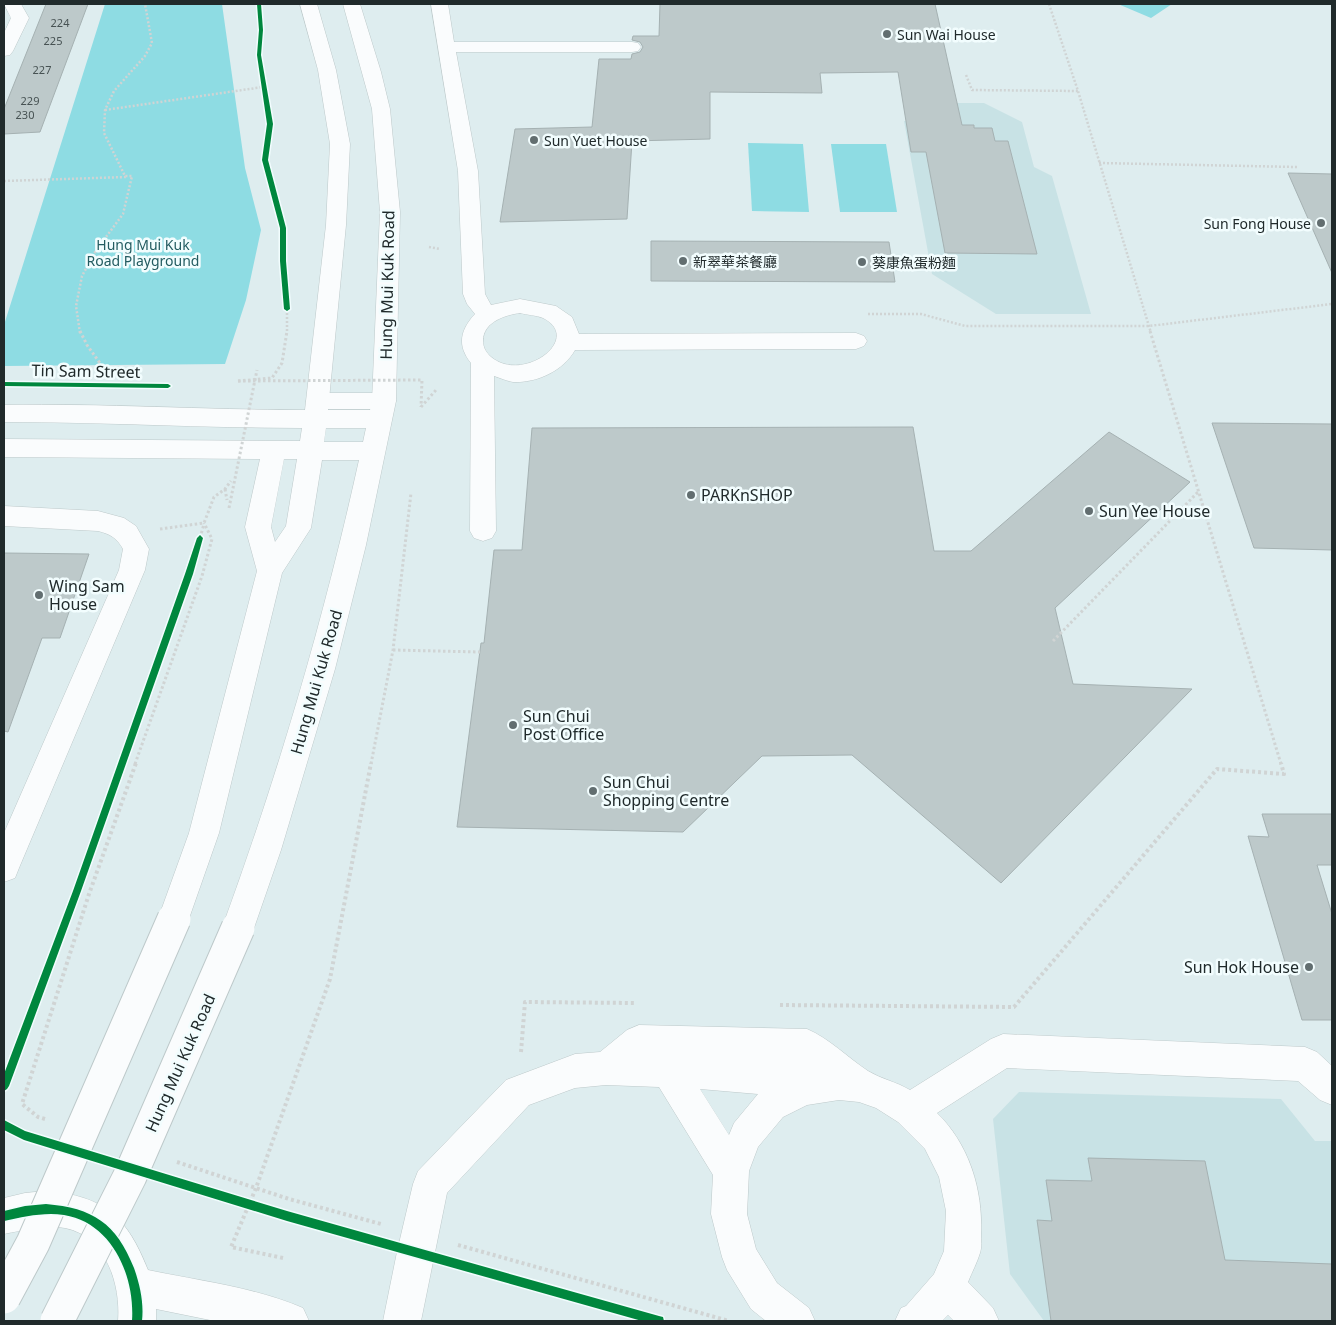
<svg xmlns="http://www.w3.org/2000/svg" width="1336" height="1325" viewBox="0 0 1336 1325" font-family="'Noto Sans','Noto Sans TC',sans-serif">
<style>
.built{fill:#c8e2e5}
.green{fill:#8edce3}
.building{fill:#bdc9ca;stroke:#a5b1b2}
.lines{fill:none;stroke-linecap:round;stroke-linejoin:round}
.minor-casing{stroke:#bdc9ca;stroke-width:1}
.major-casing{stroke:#bdc9ca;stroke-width:1}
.path-far2{stroke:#d0d4d4;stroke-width:2.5;stroke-dasharray:2 2;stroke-linecap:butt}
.path-far1{stroke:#d0d4d4;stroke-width:3;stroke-dasharray:2.5 2.5;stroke-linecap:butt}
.path{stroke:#d0d4d4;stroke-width:4;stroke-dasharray:3 3;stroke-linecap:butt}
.minor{fill:#fafcfd;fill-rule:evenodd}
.major{fill:#fafcfd;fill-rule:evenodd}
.major-bridge-casing{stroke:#bdc9ca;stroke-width:35;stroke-linecap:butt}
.path-bridge{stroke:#d0d4d4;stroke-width:3;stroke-dasharray:2.5 2.5;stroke-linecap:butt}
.major-bridge{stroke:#fafcfd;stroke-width:33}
.cycleway-casing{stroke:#f2fdfe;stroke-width:3}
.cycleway{fill:#00873e;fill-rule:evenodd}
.poi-dot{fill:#626e70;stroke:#f2fdfe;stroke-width:2}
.labels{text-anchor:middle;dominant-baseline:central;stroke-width:5;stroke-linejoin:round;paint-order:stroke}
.far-number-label{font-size:11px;fill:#475253}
.far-poi-label{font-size:14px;fill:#202a2b;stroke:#f2fdfe;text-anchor:start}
.far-park-label{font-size:14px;fill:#235c61;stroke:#f2fdfe}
.street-label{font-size:16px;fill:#202a2b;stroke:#f2fdfe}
.poi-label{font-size:16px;fill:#202a2b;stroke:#f2fdfe;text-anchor:start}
</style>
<rect width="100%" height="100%" fill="#deedef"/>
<g class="built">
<path d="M932,103h52l38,19 12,45 18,9 39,138h-95l-64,-40 -28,-153h16z"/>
<path d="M1019,1092l262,7 34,42h17v180h-288l-34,-47 -17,-155z"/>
</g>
<g class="green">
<path d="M105,4h117l23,164 16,62 -15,70 -21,64 -221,2v-41z"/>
<path d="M1118,4h54l-21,14z"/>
<path d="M748,143l55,1 6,68 -57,-1z"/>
<path d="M831,144h55l11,68h-57z"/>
</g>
<g class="building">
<path d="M46,4h42l-48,128 -36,2v-25z"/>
<path d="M660,4h275l27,121h12v3h18l3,13h13l29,113 -92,-1 -19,-101h-15l-13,-80 -78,1 2,20 -112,-1v47l-78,2 -5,78 -127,3 15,-93 77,-2 7,-68h32l1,-5 8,-2 3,-5 -3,-5 -8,-2 1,-4h26z"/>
<path d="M1288,173l44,1v99z"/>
<path d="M651,241l238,1 6,40 -244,-1z"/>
<path d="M1212,423l120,1v126l-78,-2z"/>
<path d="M913,427l21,124h37l138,-119 81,50 -135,126 18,76 119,5 -191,194 -149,-128 -90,1 -79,76 -226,-5 24,-184h3l10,-93h28l10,-122z"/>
<path d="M4,553l85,1 -29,84h-18l-34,94 -4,-1z"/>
<path d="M1262,814h70v51h-15l15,49v106h-30l-54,-184 21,1z"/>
<path d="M1088,1158l117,3 20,99 107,4v57h-281l-14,-101 15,1 -6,-41 46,1z"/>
</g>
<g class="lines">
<defs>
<g id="minor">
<path d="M4,4h17l8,14 -16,33 -3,4 -6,1v-23l7,-15z"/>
<path d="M431,4h17l6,38h178l6,1 3,4 -3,4 -6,1h-176l22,119 7,123 6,11 29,-6 36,7 16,11 7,17 277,-1 8,3 3,5 -3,5 -8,3 -281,1c-12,21 -38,33 -62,32 -6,-1 -13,-4 -19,-6l2,155 -4,7 -9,3 -9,-3 -4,-7 1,-168c-14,-17 -11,-33 4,-49l-8,-10 -4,-10 -5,-123zM520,313c7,2 16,2 23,5 42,21 -23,68 -54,37 -4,-4 -6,-9 -6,-14 0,-19 22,-26 37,-28z"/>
<path d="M318,393h66l8,2 4,6 -4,6 -8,2h-66l-8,-2 -4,-6 4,-6z"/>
<path d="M4,506l94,5 26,7 12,8 13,23 -4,21 -126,298 -4,10 -11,4v-49l115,-263 4,-21c-6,-11 -13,-15 -25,-18l-94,-5z"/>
<path d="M639,1025l168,4c23,10 40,28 61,42 13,8 29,11 42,19l81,-51 12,-5 302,13 12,5 15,14v39l-12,-5 -22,-19 -291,-13 -70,45c32,31 46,77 44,120 0,7 1,14 -1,20 -3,10 -8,19 -12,29l25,26 6,13h-45l-6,-6 -6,6h-47l6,-13 5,-2 28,-32 10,-23 2,-40 -7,-34 -14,-28 -27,-27 -22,-14 -17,-6 -20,-2 -32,5 -24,12 -25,30 -9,24 -2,43 9,35 21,34 32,25 6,13h-49l-15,-12 -24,-39 -5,-13 -11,-43 2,-39 -54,-88 -53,-2 -31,3 -46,17 -82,88 -26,128h-38l14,-69 16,-68 5,-13 88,-91 69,-26 25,-2 27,-22zM700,1089l58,5 -24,29 -5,12z"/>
<path d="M46,1191c59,5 81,26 102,79 52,11 106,17 155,38l6,13h-94l-59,-12v12h-38c3,-36 -12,-85 -53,-93 -21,-4 -41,2 -61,6v-36l21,-5z"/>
</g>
<path id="major" d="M300,4h17l19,66 14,74 -4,81 -18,185h42l2,-9 8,-189 -8,-103 -29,-105h17l21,68 9,37 10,103 -4,189 -30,144 -31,124 -54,181 -27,78 -5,11 -11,4 -11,-4 -5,-11c56,-153 102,-309 137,-468h-37l-11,68 -29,45 -63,260 -34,97 -11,4 -11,-4 -5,-11 31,-86 68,-262 -12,-44 15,-68 -256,-2v-18l296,2 2,-13c-99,0 -199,-6 -298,-6v-17c100,-2 200,5 301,5l21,-185 4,-81 -12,-74zM326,428h40l-3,14h-39zM284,459h13l-11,67 -11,16 -4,-15z"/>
</defs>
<use href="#minor" class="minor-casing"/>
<use href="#major" class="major-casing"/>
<g class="path-far2">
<path d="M1049,4l29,87 73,242"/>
<path d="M966,75l6,15 106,1"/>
<path d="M105,110l158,-23"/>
<path d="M1099,163l198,4"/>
<path d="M4,181l122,-4"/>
<path d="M429,247l11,2"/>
<path d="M287,309v24"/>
<path d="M868,314h53l44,12h184l183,-22"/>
<path d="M80,333l-4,-27 6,-30 13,-24 28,-38 9,-38h-7l-21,-43 1,-23 9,-19 31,-35 7,-13 -7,-39"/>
</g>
<g class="path-far1">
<path d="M80,331l7,14 20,28"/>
<path d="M1150,331l131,433"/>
<path d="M238,381l34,-3 10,-15 5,-32"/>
<path d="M421,407l15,-17"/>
<path d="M225,489l2,11"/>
<path d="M160,529l44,-6 10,-26 11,-8 6,-8"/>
<path d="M200,538l4,-14"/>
<path d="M1053,641l145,-149"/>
<path d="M393,650l87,2"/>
<path d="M135,764l67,-188 10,-37 -8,-16"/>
<path d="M371,764l22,-114 18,-157"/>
</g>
<g class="path">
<path d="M780,1005l234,2 203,-238 67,5 -3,-11"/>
<path d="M521,1052l4,-50 109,1"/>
<path d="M45,1119l-7,-2 -16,-13 67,-210 47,-131"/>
<path d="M177,1162l112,37 92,25"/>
<path d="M458,1245l271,76"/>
<path d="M283,1258l-52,-11 25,-59 74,-209 41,-216"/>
</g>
<use href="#minor" class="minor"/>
<use href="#major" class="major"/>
<defs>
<g id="major-bridge">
<path d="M4,1297l29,-54 141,-324"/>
<path d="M57,1321l73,-145 108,-248"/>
</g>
</defs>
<use href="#major-bridge" class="major-bridge-casing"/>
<g class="path-bridge">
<path d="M238,381l184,-1 -1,27"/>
<path d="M229,508l28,-138"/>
</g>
<use href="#major-bridge" class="major-bridge"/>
<defs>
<g id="cycleway">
<path d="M257,4h4l2,26 -2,25 12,69 -5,36 18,68v33l4,48 -3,2 -3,-2 -4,-48v-33l-18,-68 5,-36 -10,-69 2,-25z"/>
<path d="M4,382l164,2 3,2 -3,2 -164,-2z"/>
<path d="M200,535l3,3 -10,36 -112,317 -72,195 -2,3 -3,2v-17l69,-183 112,-317 12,-36z"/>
<path d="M4,1120l21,11 262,80 372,105 4,1 1,4h-22l-355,-100 -263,-81 -20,-10z"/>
<path d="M46,1204c47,4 70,19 88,64 6,17 10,35 8,53h-10c3,-44 -19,-98 -68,-106 -21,-3 -40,2 -60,6v-10l21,-5z"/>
</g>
</defs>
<use href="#cycleway" class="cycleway-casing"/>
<use href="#cycleway" class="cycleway"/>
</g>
<g class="poi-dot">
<circle cx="887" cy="34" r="5"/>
<circle cx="534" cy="140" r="5"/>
<circle cx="1321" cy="223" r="5"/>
<circle cx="683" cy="261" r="5"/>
<circle cx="862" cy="262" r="5"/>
<circle cx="691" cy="495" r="5"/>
<circle cx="1089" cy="511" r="5"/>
<circle cx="39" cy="595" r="5"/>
<circle cx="513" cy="725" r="5"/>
<circle cx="593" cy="791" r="5"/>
<circle cx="1309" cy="967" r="5"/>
</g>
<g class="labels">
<g class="far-number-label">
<text x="60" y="22">224</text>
<text x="53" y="40">225</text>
<text x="42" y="69">227</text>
<text x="30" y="100">229</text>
<text x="25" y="114">230</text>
</g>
<g class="far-poi-label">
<text x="897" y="34">Sun Wai House</text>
<text x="544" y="140">Sun Yuet House</text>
<text x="1311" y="223" text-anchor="end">Sun Fong House</text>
<text x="693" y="261">新翠華茶餐廳</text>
<text x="872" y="262">葵康魚蛋粉麵</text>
</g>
<g class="far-park-label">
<text x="143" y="244">Hung Mui Kuk<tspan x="143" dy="16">Road Playground</tspan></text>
</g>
<g class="street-label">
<text transform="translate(387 285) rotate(-89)">Hung Mui Kuk Road</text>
<text transform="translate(86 371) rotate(1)">Tin Sam Street</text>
<text transform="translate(316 682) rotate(-74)">Hung Mui Kuk Road</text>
<text transform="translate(180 1063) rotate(-66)">Hung Mui Kuk Road</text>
</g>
<g class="poi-label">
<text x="701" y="495">PARKnSHOP</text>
<text x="1099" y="511">Sun Yee House</text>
<text x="49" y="586">Wing Sam<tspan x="49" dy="18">House</tspan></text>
<text x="523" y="716">Sun Chui<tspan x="523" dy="18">Post Office</tspan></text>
<text x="603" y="782">Sun Chui<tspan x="603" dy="18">Shopping Centre</tspan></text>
<text x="1299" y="967" text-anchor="end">Sun Hok House</text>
</g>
</g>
<rect width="1336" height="1325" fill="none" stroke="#202a2b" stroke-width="10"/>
</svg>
